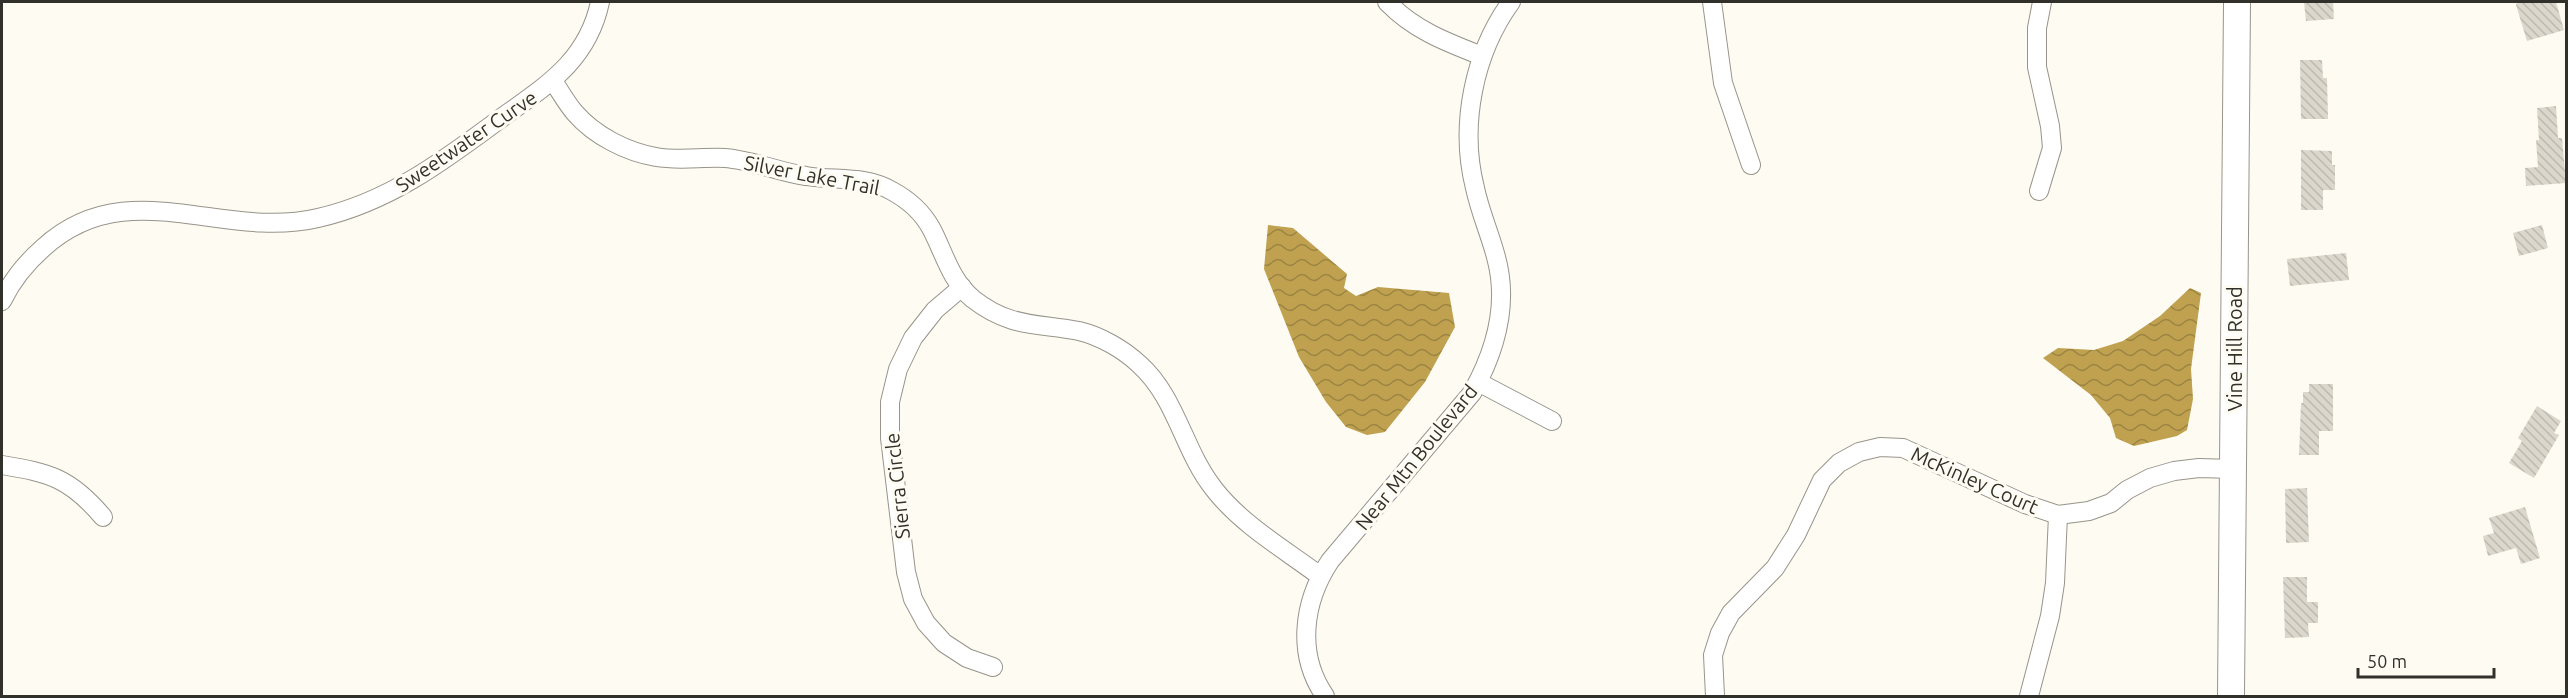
<svg xmlns="http://www.w3.org/2000/svg" width="2568" height="698" viewBox="0 0 2568 698" font-family="Ubuntu,sans-serif">
<style>
.water{fill:url(#water-waves)}
.building{fill:url(#building-back-hatch)}
.lines{fill:none;stroke-linecap:round;stroke-linejoin:round}
.street-casing{stroke:#98948a;stroke-width:20}
.secondary-casing{stroke:#98948a;stroke-width:28}
.street{stroke:#fff;stroke-width:18}
.secondary{stroke:#fff;stroke-width:26}
.labels{text-anchor:middle;dominant-baseline:central;stroke-width:6;stroke-linejoin:round;paint-order:stroke}
.street-label{font-size:20px;fill:#31302b;stroke:#fefbf2}
</style>
<defs>
<pattern id="water-waves" width="16" height="10" patternUnits="userSpaceOnUse" patternTransform="scale(1.5)"><rect width="16" height="10" fill="#bfa14f"/><path d="M0 5q4-4 8 0t8 0" fill="none" stroke="#9c8442"/></pattern>
<pattern id="building-back-hatch" width="6" height="6" patternUnits="userSpaceOnUse" patternTransform="scale(1.5)"><rect width="6" height="6" fill="#dbd7cc"/><path d="M-1 5l2 2M0 0l6 6M5-1l2 2" fill="none" stroke="#bcb9af"/></pattern>
</defs>
<rect width="100%" height="100%" fill="#fefbf2"/>
<g class="water">
<path d="M1268,225l25,3 54,46 -3,14 12,8 22,-9 71,6 6,34 -30,55 -40,50 -18,3 -21,-8 -20,-25 -27,-45 -35,-88z"/>
<path d="M2190,288l11,5 -10,76 2,30 -6,31 -10,6 -43,10 -18,-8 -6,-20 -19,-23 -48,-37 15,-10 36,2 29,-9 37,-25z"/>
</g>
<g class="building">
<path d="M2304,2h29l1,17 -28,2z"/>
<path d="M2517,2h39l8,28 -37,11 -11,-36z"/>
<path d="M2300,60h22l1,18h4l1,41h-27z"/>
<path d="M2556,106l2,32h4l4,45 -40,3 -1,-18 13,-1 -2,-27h3l-2,-32z"/>
<path d="M2301,150l31,1v14h3v25h-12v20h-22z"/>
<path d="M2542,225l6,23 -29,8 -6,-23z"/>
<path d="M2346,253l3,27 -59,6 -3,-27z"/>
<path d="M2309,384h24v47h-14v24h-20l2,-52h2v-11h6z"/>
<path d="M2537,406l24,15 -7,12 5,2 -25,43 -25,-15 13,-22 -4,-3z"/>
<path d="M2307,488l2,54 -23,1 -1,-54z"/>
<path d="M2525,507l15,51 -19,6 -5,-16 -28,8 -5,-20 11,-3 -5,-15z"/>
<path d="M2283,577h24v25h11v21h-10l1,14 -24,1z"/>
</g>
<g class="lines">
<defs>
<g id="street">
<path d="M1387,2c27,28 59,40 95,54"/>
<path d="M1712,2l11,81 28,82"/>
<path d="M553,81c7,10 14,23 22,32 20,23 52,39 81,44 22,4 46,0 69,1 27,2 54,14 81,18 29,5 59,-1 86,15 15,8 30,21 39,37 13,24 19,52 42,71 37,29 64,24 106,32 21,5 44,18 60,33 38,34 44,86 75,125 28,36 70,60 106,87"/>
<path d="M2039,191l13,-43 -2,-22 -13,-59v-39l5,-26"/>
<path d="M962,287l-27,23 -22,28 -15,31 -8,33v36l16,134 7,27 13,24 18,20 23,15 26,9"/>
<path d="M2,301c10,-21 24,-38 41,-53 84,-77 178,-7 275,-30 72,-16 128,-59 186,-102 45,-32 84,-57 96,-114"/>
<path d="M1478,382l74,39"/>
<path d="M2,465c48,8 68,13 101,52"/>
<path d="M1325,696c-29,-42 -22,-94 5,-135l142,-168c23,-41 37,-89 24,-136 -6,-23 -16,-45 -21,-69 -16,-63 -1,-135 36,-186"/>
<path d="M1715,696l-2,-41 7,-22 11,-20 44,-45 21,-33 26,-55 17,-17 20,-11 21,-5 23,1 122,56 33,11 31,-4 22,-8 16,-13 23,-12 24,-7 25,-3 34,1"/>
<path d="M2029,696l21,-80 5,-33 3,-68"/>
</g>
<path id="secondary" d="M2231,696l6,-694"/>
</defs>
<use href="#street" class="street-casing"/>
<use href="#secondary" class="secondary-casing"/>
<use href="#street" class="street"/>
<use href="#secondary" class="secondary"/>
</g>
<g class="labels">
<g class="street-label">
<text transform="translate(466 141) rotate(-34)">Sweetwater Curve</text>
<text transform="translate(812 175) rotate(11)">Silver Lake Trail</text>
<text transform="translate(2234 349) rotate(-90)">Vine Hill Road</text>
<text transform="translate(1416 457) rotate(-51)">Near Mtn Boulevard</text>
<text transform="translate(1975 480) rotate(24)">McKinley Court</text>
<text transform="translate(897 486) rotate(-96)">Sierra Circle</text>
</g>
</g>
<rect width="2568" height="698" fill="none" stroke="#31302b" stroke-width="6"/>
<path d="M2358 668v9h136v-9" fill="none" stroke="#31302b" stroke-width="3"/>
<text x="2367" y="668" font-size="18" fill="#31302b" stroke="#fefbf2" stroke-width="4.5" paint-order="stroke">50 m</text>
</svg>
